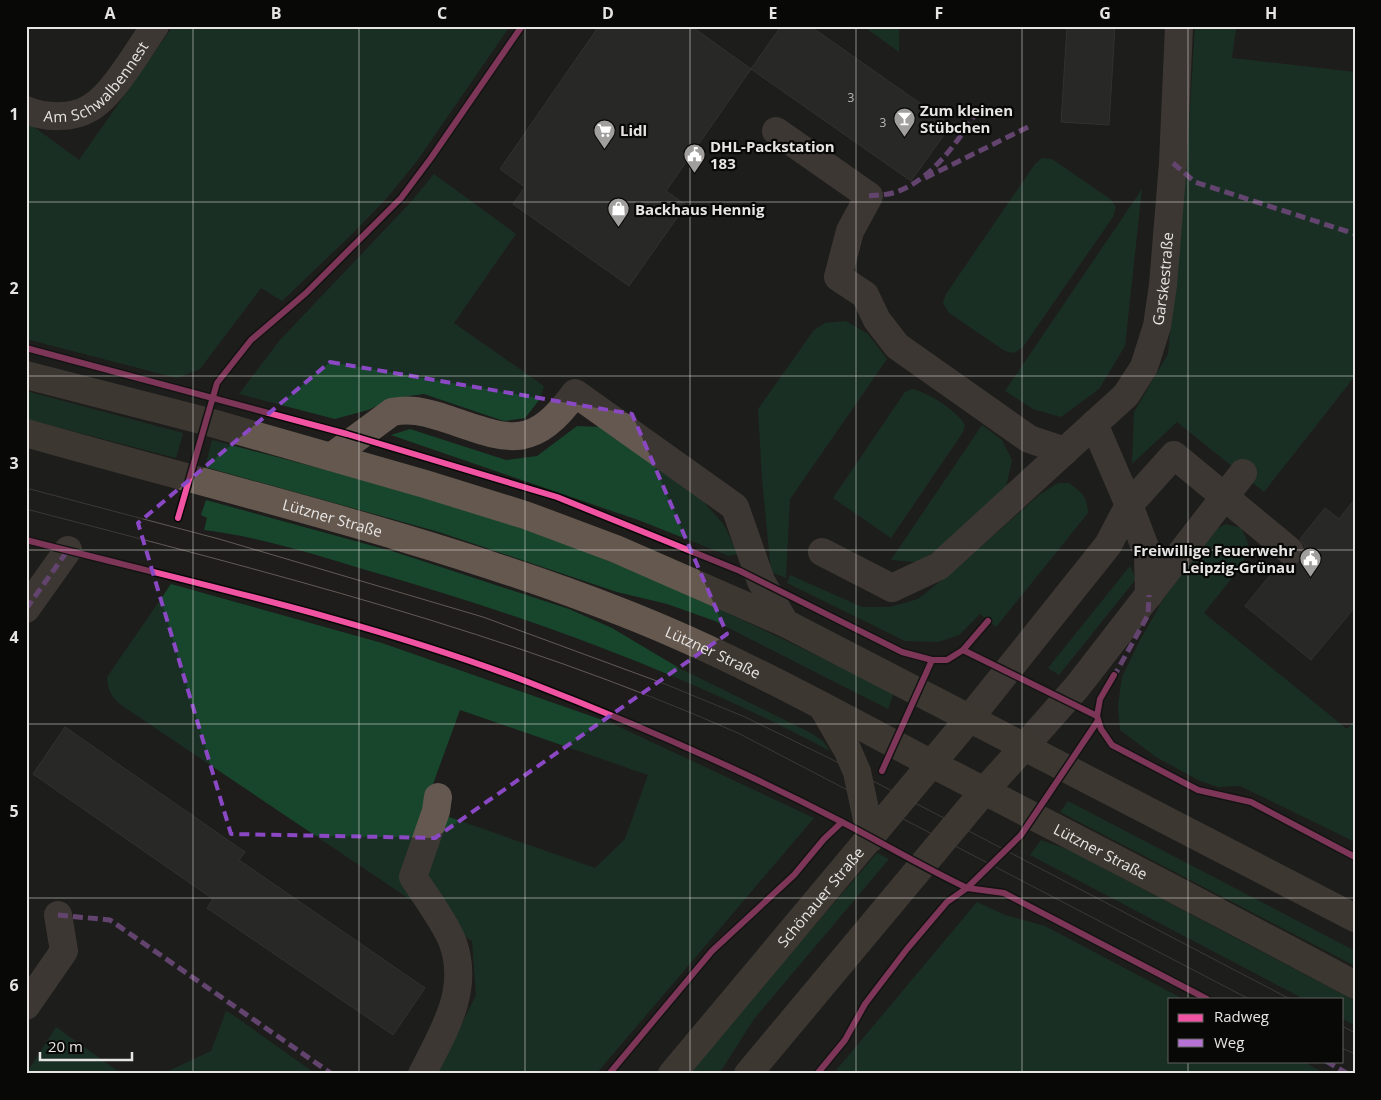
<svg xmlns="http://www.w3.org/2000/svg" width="1381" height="1100" viewBox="0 0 1381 1100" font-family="'Open Sans',sans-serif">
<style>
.green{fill:#17462d;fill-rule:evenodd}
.building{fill:#363535;stroke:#4a4949}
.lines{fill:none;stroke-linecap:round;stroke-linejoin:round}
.minor{stroke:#655850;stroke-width:28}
.major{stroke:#65584f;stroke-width:28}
.tram{stroke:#625a56;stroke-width:1}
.quiet{stroke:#b673d3;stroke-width:5;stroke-dasharray:10 5;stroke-linecap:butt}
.cycleway-casing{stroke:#080806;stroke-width:9}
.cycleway{stroke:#f153a3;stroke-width:6}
.marked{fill:none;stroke:#8b48c4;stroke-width:4;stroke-dasharray:10 6;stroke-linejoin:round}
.grid{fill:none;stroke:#e7e5e3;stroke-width:1;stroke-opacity:0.55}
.labels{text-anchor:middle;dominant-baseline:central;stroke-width:4.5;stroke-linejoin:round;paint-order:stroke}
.number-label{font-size:12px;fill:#bbb9b8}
.street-label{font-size:15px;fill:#e7e5e3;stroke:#080806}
.poi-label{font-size:15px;font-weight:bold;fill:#e7e5e3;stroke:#080806;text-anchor:start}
.neatline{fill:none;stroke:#e7e5e3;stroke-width:2}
.grid-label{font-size:16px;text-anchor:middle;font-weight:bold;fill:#e7e5e3}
</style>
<rect width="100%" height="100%" fill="#1e1d1b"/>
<g class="green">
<path d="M173,26h337l-93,135 -31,38 -37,38 -67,64 -21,-13 -61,81 -23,9 -151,-39v-218l53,39z"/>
<path d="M863,26h36v26z"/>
<path d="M1195,26l41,2 -4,30 123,14v304l-91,116 -87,-70 -45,42 2,-52 34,-58 18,-180z"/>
<path d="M1042,158l10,1 58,40 6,8 -3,10 -90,130 -9,6 -9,-2 -56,-38 -6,-10 3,-9 89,-130z"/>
<path d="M434,174l82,60 -62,89 90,63 -4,13 -15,19 -21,3 -80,-27 -30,4 -26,12 -33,9 -96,-25 41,-54 130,-137z"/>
<path d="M1142,189l-17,157 -26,43 -38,28 -28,-8 -28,-18z"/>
<path d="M846,321l22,13 19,25 -97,140 -4,79 -15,-6 -9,-93 -4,-70 56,-79 11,-7z"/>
<path d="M912,389c17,4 44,21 53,36l-2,7 -72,106 -58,-40 72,-106z"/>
<path d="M26,391l157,42 -7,25 -150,-39z"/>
<path d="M982,425l20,15 10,20 -6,27 -70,64 -20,11 -25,-2z"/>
<path d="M577,426l26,1 95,68 26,30 14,29 -9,2 -88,-35 -250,-86 19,-6 96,31 31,-4z"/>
<path d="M212,440c124,33 250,64 369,110 107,42 210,93 313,143l-6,16 -173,-88 -48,-17 -50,-12 -178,-60 -234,-65z"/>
<path d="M1058,483h11c13,10 18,13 19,30l-92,114 -16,-13 -21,21 -21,7 -33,-1 -118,-58 3,-8 72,32h28l28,-8 40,-32 81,-72z"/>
<path d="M206,500l189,52 174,57 43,19 67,40 132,65 12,8 7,10c-142,-76 -295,-132 -450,-177 -58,-17 -117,-37 -176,-44l3,-12 -6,-3z"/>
<path d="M1226,524l15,4c3,6 8,14 7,22 -3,16 -34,49 -44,63l143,116 8,-9v122l-115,-56 -22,1 -18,-6 -44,-24 -36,-27 -2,-24 4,-29 17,-35 25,-44 49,-67z"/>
<path d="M1130,566l6,13 -77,96 -11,-7z"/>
<path d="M171,584l211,59 229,80 203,95 -218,256h-159l39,-79 -4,-54 -348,-234c-12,-9 -16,-15 -17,-30zM460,710l188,65 -23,64 -30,29 -149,-52 -21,-10z"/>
<path d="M1068,801l287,150v15l-295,-154z"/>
<path d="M1041,840l28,10 286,151v24l-13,-6v-20h-38l-274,-144z"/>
<path d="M877,853l12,6 -135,160 -35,55h-32z"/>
<path d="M977,902l28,13 40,11 138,73h-13v62h133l22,13h-363l-3,-2 -3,2h-123z"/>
<path d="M226,1011l7,4 83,59h-154l49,-23z"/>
<path d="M56,1027l66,47h-96z"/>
</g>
<g class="building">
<path d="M599,26h92l60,43 -85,122 20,14 -57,81 -116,-82 12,-17 -25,-18z"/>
<path d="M781,26h29l141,99 -40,56 -160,-112z"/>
<path d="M1067,26h48l-6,99 -48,-3z"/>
<path d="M1355,499v108l-44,53 -66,-54 35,-43 7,3h8l7,-5 3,-8v-7l-5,-7 25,-31 14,11z"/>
<path d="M65,727l180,125 -6,8 186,128 -32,47 -186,-127 6,-9 -180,-125z"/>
</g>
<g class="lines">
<g class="minor">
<path id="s1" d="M26,110c18,8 47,9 64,-2 23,-13 49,-59 65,-82"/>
<path d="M776,131l93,65 -19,35 -12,46 27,18 12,25 20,26 132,93 36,12"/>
<path d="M1094,424l35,81 19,50 1,40"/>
<path d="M331,457l61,-45c18,-4 32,0 49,5 64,21 89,38 134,-24l160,114 26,74 24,42"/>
<path id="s2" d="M822,552l70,36 47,-22 187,-171 18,-28 13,-41 6,-41 10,-122 6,-137"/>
<path d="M26,609l42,-59"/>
<path d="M969,719l139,-174 21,-40 45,-50 116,96"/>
<path d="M1024,747l53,-60 166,-214"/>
<path d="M26,1006l38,-55 -6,-36"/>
<path d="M422,1074c21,-42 48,-83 31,-131 -6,-18 -29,-49 -40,-66l23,-66 2,-14"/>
</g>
<g class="major">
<path d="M26,375l179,46 220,63 100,31 91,34 169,74 570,295"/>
<path id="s3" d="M26,433c200,57 404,104 598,180 105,41 206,97 306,150 142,73 284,146 425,222"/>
<path d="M822,706l26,45 9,21 14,66"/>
<path id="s4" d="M672,1074l297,-355"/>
<path d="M748,1074l237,-284 39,-43"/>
</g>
<g class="tram">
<path d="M26,488l193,51 264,78 182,67 80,33 86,42 459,240"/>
<path d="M26,509c241,63 483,123 712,224l511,266"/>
<path d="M1342,1026l13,7"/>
<path d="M1342,1048l13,6"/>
</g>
<g class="quiet">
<path d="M1173,163l22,19 160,52"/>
<path d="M925,178l103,-51"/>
<path d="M869,196c9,-1 19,-1 27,-4 35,-12 61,-49 80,-79"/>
<path d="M26,609l42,-59"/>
<path d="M1113,678l35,-63 1,-20"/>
<path d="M58,915l52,5 222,154"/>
<path d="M1326,1061l22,13"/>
</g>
<defs>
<g id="cycleway">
<path d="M26,348l321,86 210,63 183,74 162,81 30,8h15l16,-10 25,-29"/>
<path d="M178,518l39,-135 34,-43 55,-47 95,-95 30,-40 91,-132"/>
<path d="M26,540c168,43 339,80 502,142 106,41 212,87 314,140 42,22 83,46 125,66l37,5 203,106"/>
<path d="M963,650l134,66"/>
<path d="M1114,675l-14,24 -3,17 4,13 11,16 86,45 53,12 104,55"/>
<path d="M882,771l50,-111"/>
<path d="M609,1074l103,-123 82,-76 30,-36 18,-17"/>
<path d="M817,1074l28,-34 20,-36 42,-55 40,-47 20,-14 54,-53 76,-113"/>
</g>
</defs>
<use href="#cycleway" class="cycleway-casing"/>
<use href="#cycleway" class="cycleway"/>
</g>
<path d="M0 0H1381V1100H0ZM330,362l302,52 95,220 -292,204 -204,-4 -93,-311z" fill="#1e1d1b" fill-opacity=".55" fill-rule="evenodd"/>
<path class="marked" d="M330,362l302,52 95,220 -292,204 -204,-4 -93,-311z"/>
<path class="grid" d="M193,26v1048M359,26v1048M525,26v1048M690,26v1048M856,26v1048M1022,26v1048M1188,26v973M26,202h1329M26,376h1329M26,550h1329M26,724h1329M26,898h1329M1188,1061v13"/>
<defs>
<symbol id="bar-pin" viewBox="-11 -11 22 30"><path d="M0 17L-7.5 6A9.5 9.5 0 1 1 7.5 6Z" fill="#a19f9d" stroke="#080806"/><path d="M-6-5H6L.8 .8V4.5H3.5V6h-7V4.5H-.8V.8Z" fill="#fff"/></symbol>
<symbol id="supermarket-pin" viewBox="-11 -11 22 30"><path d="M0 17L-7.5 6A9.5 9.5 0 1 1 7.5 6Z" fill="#a19f9d" stroke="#080806"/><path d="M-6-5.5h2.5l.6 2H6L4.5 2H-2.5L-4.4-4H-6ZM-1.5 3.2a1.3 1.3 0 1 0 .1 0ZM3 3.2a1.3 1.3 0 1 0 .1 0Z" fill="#fff"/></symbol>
<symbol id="civic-pin" viewBox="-11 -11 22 30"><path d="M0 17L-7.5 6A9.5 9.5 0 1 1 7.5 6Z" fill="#a19f9d" stroke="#080806"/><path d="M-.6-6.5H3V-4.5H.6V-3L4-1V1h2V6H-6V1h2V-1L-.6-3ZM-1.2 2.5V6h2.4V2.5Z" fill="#fff"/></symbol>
<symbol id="shop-pin" viewBox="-11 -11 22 30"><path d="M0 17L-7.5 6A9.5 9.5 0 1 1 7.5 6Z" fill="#a19f9d" stroke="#080806"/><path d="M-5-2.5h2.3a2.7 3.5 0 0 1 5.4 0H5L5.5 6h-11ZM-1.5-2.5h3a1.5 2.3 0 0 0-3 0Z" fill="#fff"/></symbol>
</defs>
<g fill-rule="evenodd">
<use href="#bar-pin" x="892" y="106" width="25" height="34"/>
<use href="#supermarket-pin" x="592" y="118" width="25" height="34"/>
<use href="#civic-pin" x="682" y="142" width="25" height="34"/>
<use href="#shop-pin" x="606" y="196" width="25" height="34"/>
<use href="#civic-pin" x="1298" y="546" width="25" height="34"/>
</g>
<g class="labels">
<g class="number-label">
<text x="851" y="97">3</text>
<text x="883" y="122">3</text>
</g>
<g class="street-label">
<text stroke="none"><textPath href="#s1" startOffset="85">Am Schwalbennest</textPath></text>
<text stroke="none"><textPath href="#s2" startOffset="508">Garskestraße</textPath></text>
<text stroke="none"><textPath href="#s3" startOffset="318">Lützner Straße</textPath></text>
<text stroke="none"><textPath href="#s3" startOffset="722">Lützner Straße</textPath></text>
<text stroke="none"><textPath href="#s3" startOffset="1158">Lützner Straße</textPath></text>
<text stroke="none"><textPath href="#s4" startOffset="231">Schönauer Straße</textPath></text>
</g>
<g class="poi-label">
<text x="920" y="110">Zum kleinen<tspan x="920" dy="17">Stübchen</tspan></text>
<text x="620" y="130">Lidl</text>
<text x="710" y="146">DHL-Packstation<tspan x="710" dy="17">183</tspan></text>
<text x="635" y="209">Backhaus Hennig</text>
<text x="1295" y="550" text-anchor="end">Freiwillige Feuerwehr<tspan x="1295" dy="17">Leipzig-Grünau</tspan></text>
</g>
</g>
<rect width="1381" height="1100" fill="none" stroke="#080806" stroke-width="55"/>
<rect x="1168" y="998" width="175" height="65" fill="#080806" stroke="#61605e"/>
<rect x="1178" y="1014" width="25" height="8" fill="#f153a3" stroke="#61605e"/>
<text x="1214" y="1022" font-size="15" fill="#e7e5e3">Radweg</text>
<rect x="1178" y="1039" width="25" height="8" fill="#b673d3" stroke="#61605e"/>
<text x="1214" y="1048" font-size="15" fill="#e7e5e3">Weg</text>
<path d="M40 1052v8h92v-8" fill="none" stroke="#e7e5e3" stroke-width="2.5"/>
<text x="48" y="1052" font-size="15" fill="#e7e5e3" stroke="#080806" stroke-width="4" paint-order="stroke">20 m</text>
<rect x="28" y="28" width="1326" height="1044" class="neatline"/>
<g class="grid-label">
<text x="110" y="19">A</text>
<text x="276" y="19">B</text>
<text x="442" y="19">C</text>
<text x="608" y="19">D</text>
<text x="773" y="19">E</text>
<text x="939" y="19">F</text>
<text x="1105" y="19">G</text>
<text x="1271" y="19">H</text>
<text x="14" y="120">1</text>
<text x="14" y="294">2</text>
<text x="14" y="469">3</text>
<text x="14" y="643">4</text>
<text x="14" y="817">5</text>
<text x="14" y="991">6</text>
</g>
</svg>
